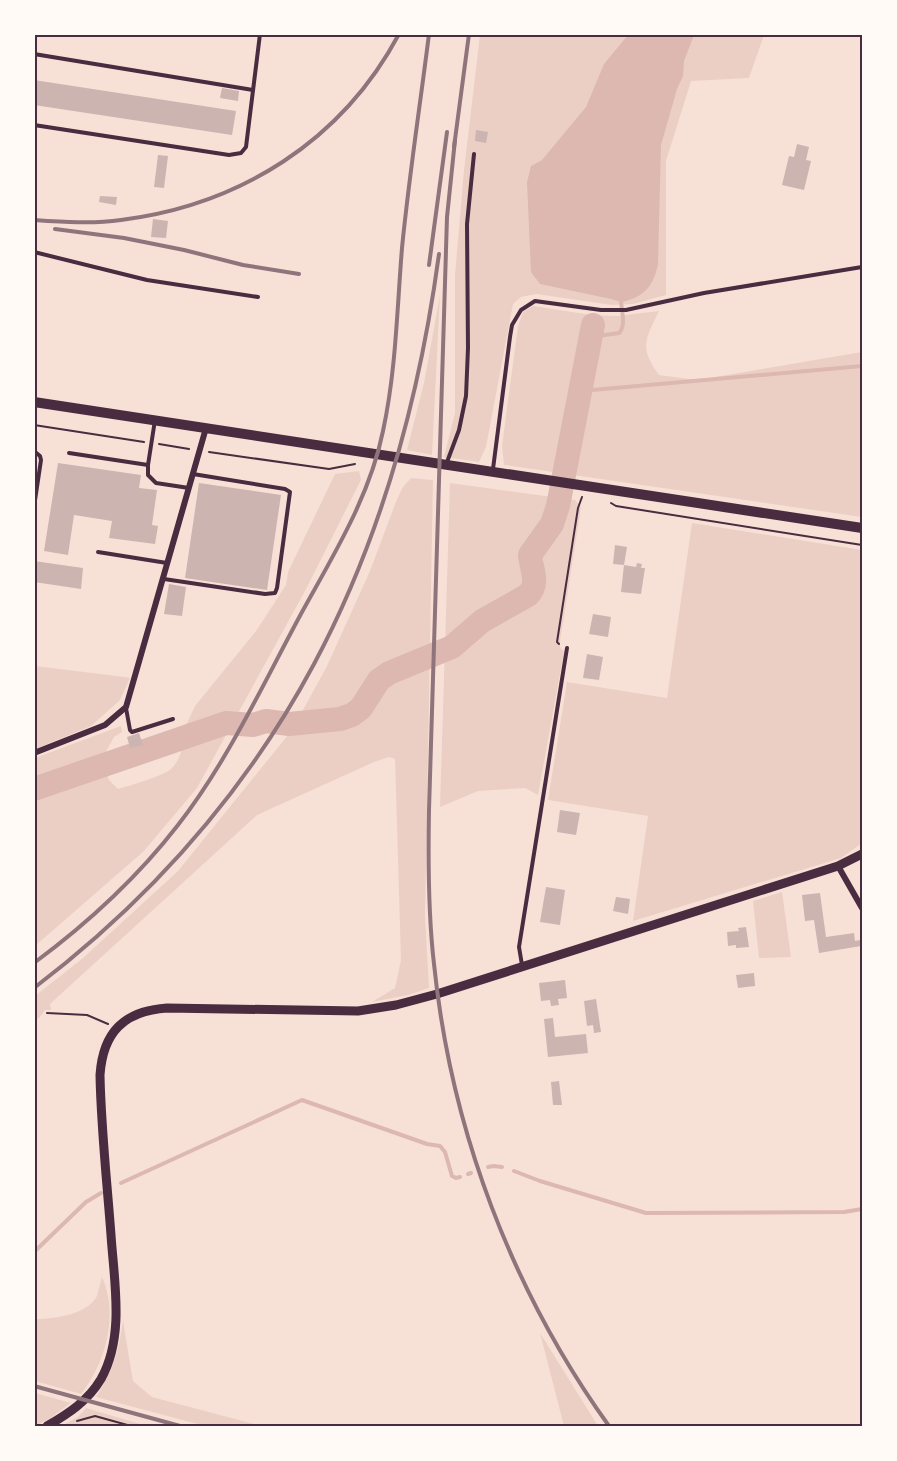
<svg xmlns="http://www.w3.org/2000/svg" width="897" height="1461" viewBox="0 0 897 1461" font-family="'Noto Sans',sans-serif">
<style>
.green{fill:#ebcfc5}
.water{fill:#dcb8b0}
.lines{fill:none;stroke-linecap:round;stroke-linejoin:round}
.stream{stroke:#dcb8b0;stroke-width:4}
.river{stroke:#dcb8b0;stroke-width:24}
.building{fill:#ccb4b1}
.path{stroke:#4a2c40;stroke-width:2}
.service{stroke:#4a2c40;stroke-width:4}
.minor{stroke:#4a2c40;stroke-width:6}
.tertiary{stroke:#4a2c40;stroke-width:9}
.secondary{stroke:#4a2c40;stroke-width:10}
.rail{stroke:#8f747c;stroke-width:4}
.neatline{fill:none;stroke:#4a2c40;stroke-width:2}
</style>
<rect width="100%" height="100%" fill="#f7e1d7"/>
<g class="green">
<path d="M480,35h284l-15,43 -58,3 -25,80v134l-33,9 -21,1 -76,-11 -15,3 -8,7 -27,143 -7,15 -35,-5 11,-44v-138l9,-105z"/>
<path d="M440,295l-8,160 -25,-5 17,-67z"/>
<path d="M533,306l59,9 25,1 42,-5c-14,29 -20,36 0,64l38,5 165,-28v165l-358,-52 -2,-19 16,-120 5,-14z"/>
<path d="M359,471l2,9 -56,111 -108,197 -53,63 -109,95v-188l86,-32 1,6 -8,5 -12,22 7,21 9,9c11,-3 47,-14 53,-20 9,-9 14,-24 11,-35l13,-28 61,-75 30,-46 2,-13 47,-98z"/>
<path d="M411,478l22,2 -8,437 4,71 -21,7 -36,7 23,-14 6,-28 -6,-201 -6,-2 -15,5 -117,53 -207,189 1,6h-6l-5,7 -5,3v-24l48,-38 95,-87 114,-141 35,-64 43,-95 27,-72 6,-12z"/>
<path d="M450,483l125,17 6,7 -21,134v6l4,5 -26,143 -13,-7 -47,3 -38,16z"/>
<path d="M692,523l170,27v293l-21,15 -208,63 15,-105 -100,-16 19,-118 100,16z"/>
<path d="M35,666l90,11 5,1 -10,22 -29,26 -56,23z"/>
<path d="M782,892l9,65 -32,1 -6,-57z"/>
<path d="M102,1277c17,37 4,86 -21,117l-46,-13v-62c18,0 52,-4 62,-23 2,-6 3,-13 5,-19z"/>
<path d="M123,1321l10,60 19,16 110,29h-57l-109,-29c18,-28 22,-44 27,-76z"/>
<path d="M540,1333l58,93h-34z"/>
<path d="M35,1393l36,10 -22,16 -14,7z"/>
<path d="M86,1408l61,18h-86l17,-9z"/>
</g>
<path class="water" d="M628,35h66l-10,26 -1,15 -6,13 -16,56 -3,119c-4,21 -14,34 -37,38l-10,-3 -71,-15 -9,-12 -4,-90 4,-16 11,-6 44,-53 18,-43z"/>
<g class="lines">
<g class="stream">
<path d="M591,337l28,-4c7,-7 3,-21 2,-31"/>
<path d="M581,391l281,-25"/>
<path d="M488,1167l6,-1 8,1"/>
<path d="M514,1171l26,10 106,32 198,-1 18,-3"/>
<path d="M468,1174l3,-1"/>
<path d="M121,1183l181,-83 125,44 13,2 5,6 7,24 4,2 4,-1"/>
<path d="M34,1252l52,-50 15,-9"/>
</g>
<path class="river" d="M34,789l192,-66 27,2 13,-4 23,3 51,-5 12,-4 9,-7 18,-28 10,-7 63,-26 30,-26 46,-26c12,-12 3,-26 2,-40l22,-31 6,-18 35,-181"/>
</g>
<g class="building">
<path d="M34,80l202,31 -4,24 -198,-30z"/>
<path d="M222,88l17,3 -1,10 -18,-3z"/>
<path d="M476,130l12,2 -2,11 -11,-2z"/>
<path d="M797,144l12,3 -3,13 5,1 -7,29 -22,-5 7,-29 5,1z"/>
<path d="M158,155l10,1 -4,32 -10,-1z"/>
<path d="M100,196l17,1 -1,8 -17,-3z"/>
<path d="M153,219l15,2 -2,17 -15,-1z"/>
<path d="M58,463l83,12 -2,13 18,2 -5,35 6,1 -3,18 -46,-6 3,-17 -38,-6 -6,40 -24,-4z"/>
<path d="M199,483l82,12 -14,95 -82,-12z"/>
<path d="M615,545l12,2 -3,18 -11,-1z"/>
<path d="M34,561l49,7 -2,21 -47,-7z"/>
<path d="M637,563l5,1 -1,4h4l-4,26 -20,-2 3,-27 12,2z"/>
<path d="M169,584l17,3 -4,29 -18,-2z"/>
<path d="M593,614l18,3 -3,20 -19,-3z"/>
<path d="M587,654l16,3 -4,23 -16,-2z"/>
<path d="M139,733l4,12 -13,3 -3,-11z"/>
<path d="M560,810l20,3 -4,22 -19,-3z"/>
<path d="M546,887l19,3 -5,35 -20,-3z"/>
<path d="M820,893l6,44 28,-4 1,8 5,-1 1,6 -42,7 -5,-33 -9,1 -3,-26z"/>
<path d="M616,897l14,2 -2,15 -15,-3z"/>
<path d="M746,927l3,20 -13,1v-3l-8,1 -1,-14 12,-1 -1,-3z"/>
<path d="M754,973l1,13 -17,2 -2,-13z"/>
<path d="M565,980l2,18 -9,1 1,6 -8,1 -1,-6 -9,1 -2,-18z"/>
<path d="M596,999l5,33 -7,1 -1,-8 -6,1 -3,-25z"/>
<path d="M553,1018l2,19 31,-3 2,19 -40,4 -4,-38z"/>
<path d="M559,1081l3,24h-9l-2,-23z"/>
</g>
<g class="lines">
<g class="path">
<path d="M34,425l110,17"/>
<path d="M159,444l30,5"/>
<path d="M209,452l120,17 26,-5"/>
<path d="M611,503l5,3 246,39"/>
<path d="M559,644l-2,-2 21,-134 4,-11"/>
<path d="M47,1013l40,2 21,9"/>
<path d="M77,1421l18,-5 36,10"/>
</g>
<g class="service">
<path d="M34,54l219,36"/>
<path d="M34,125l195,30 12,-2 5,-6 14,-113"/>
<path d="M34,252l113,28 111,17"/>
<path d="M34,451l6,5 1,4 -7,47"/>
<path d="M69,453l79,12 7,-45"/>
<path d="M447,462l12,-32 7,-34 2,-48 -1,-124 7,-70"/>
<path d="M148,465v10l8,8 33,5"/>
<path d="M493,469l17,-132 2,-12 9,-15 14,-9 66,9h25l78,-17 158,-26"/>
<path d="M98,552l69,11"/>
<path d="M164,579l101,15 10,-1 2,-5 13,-96 -5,-3 -92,-15"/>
<path d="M126,708l4,22 2,2 41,-13"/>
<path d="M522,965l-3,-18 48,-299"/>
</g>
<g class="minor">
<path d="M34,753l71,-28 21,-18 80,-279"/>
<path d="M838,866l24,42"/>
</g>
<path class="tertiary" d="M47,1426c21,-12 41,-25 54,-47 24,-43 13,-98 10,-144 -4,-53 -10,-107 -11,-160 3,-43 24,-64 67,-67l191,3 38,-6 41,-11 401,-128 24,-12"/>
<path class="secondary" d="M34,402l828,126"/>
<g class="rail">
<path d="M455,140l-8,77 -18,593c-1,51 -1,103 5,154 17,166 78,327 175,462"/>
<path d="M454,147l15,-113"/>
<path d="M34,220c29,2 59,4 87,0 119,-15 221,-79 278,-186"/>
<path d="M55,229l69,9 60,12 59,15 56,9"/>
<path d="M429,265l18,-133"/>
<path d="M34,963c54,-40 103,-85 144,-138 50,-64 85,-141 124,-213 32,-58 68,-116 81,-181 13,-60 14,-122 19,-183 7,-71 18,-142 27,-214"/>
<path d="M34,988c247,-188 364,-430 405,-734"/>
<path d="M34,1386l146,40"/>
</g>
</g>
<rect width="897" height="1461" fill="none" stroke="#fffaf5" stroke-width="72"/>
<rect x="36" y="36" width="825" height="1389" class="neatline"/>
</svg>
